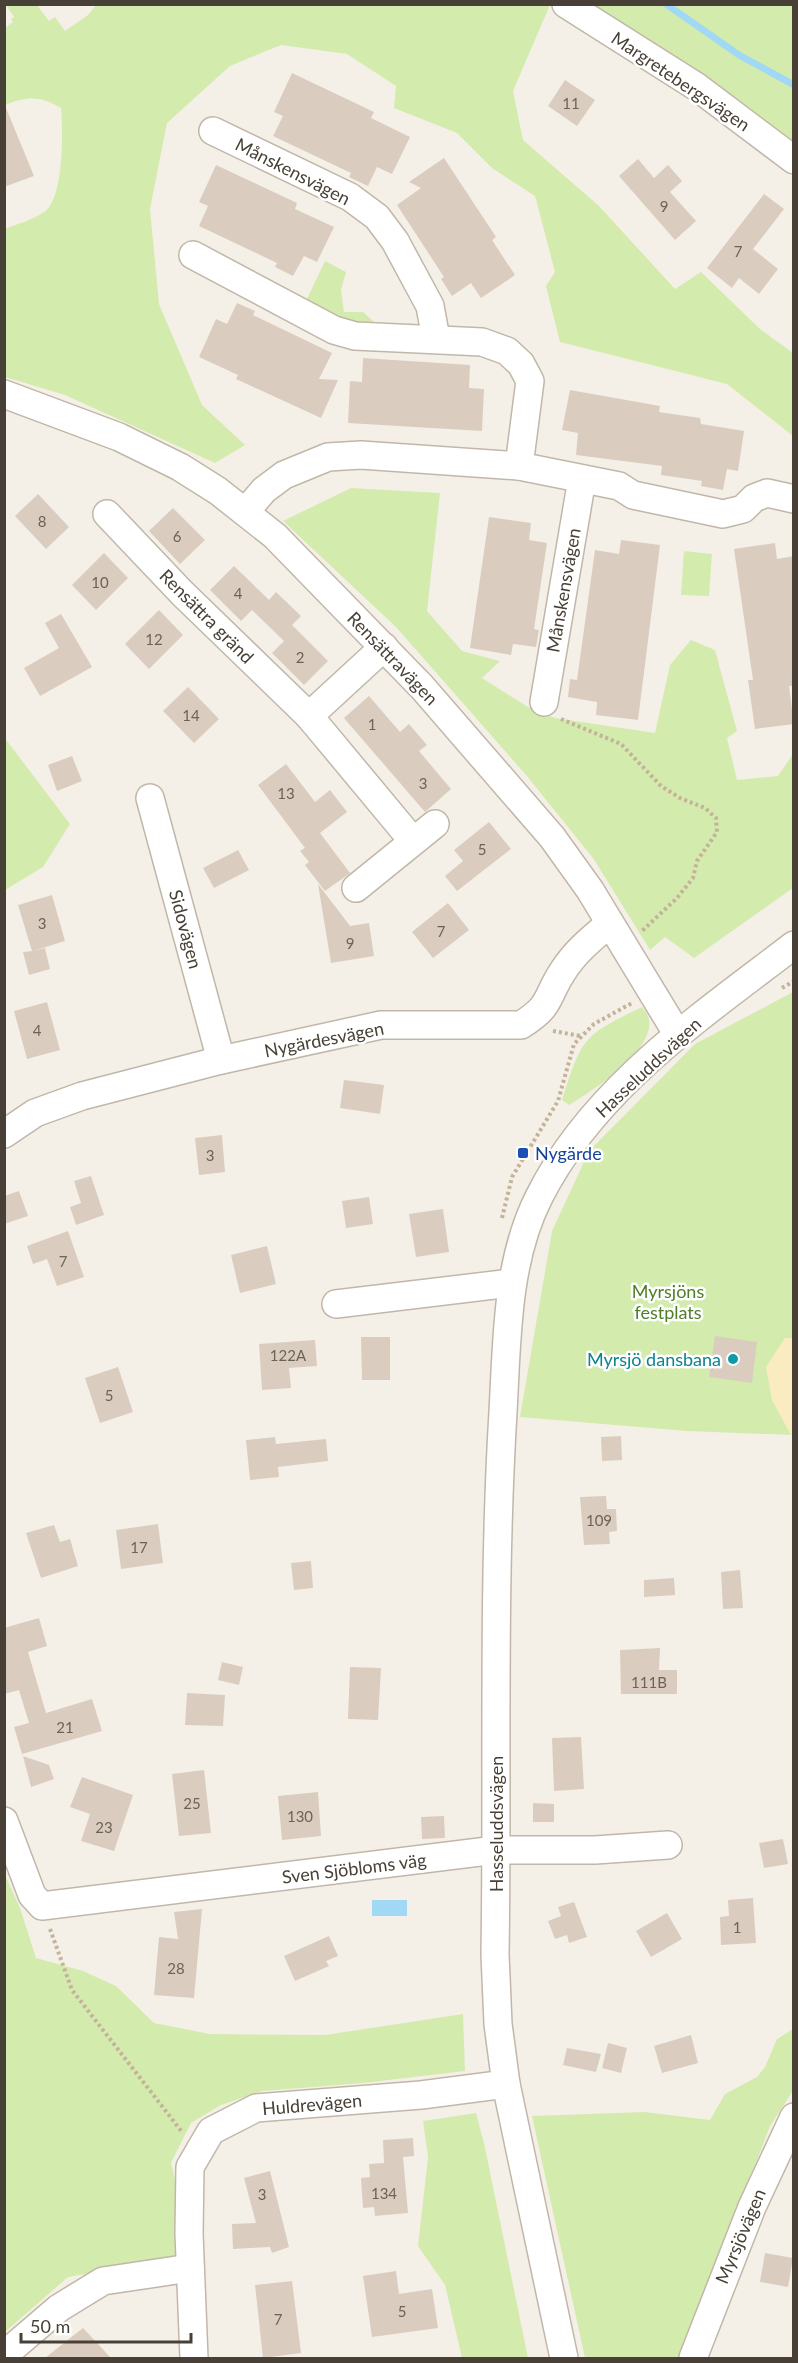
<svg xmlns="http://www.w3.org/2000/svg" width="798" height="2363" viewBox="0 0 798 2363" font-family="Lato,sans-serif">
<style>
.green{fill:#d4ebae}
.sand{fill:#fbebc1}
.water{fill:#a0d8f5}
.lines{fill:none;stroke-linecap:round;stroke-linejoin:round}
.stream{stroke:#a0d8f5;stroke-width:7}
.building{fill:#dacdbf}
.minor-casing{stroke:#c1b7a9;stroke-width:30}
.path{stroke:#c4b299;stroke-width:4;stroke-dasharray:3 3;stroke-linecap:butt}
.minor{stroke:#fff;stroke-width:27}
.transit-dot{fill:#1a4fb4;stroke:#fff;stroke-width:2}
.culture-dot{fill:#0f9aa8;stroke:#fff;stroke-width:2}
.labels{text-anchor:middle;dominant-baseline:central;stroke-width:5;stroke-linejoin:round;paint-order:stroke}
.number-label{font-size:15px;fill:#6c6358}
.street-label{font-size:18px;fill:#484036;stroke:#fff}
.transit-label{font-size:18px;fill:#164399;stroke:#fff;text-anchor:start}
.park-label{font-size:18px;fill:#4d7e25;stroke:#fff}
.culture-label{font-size:18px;fill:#0d838f;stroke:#fff;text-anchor:end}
</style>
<rect width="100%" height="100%" fill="#f5f0e7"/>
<g class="green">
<path d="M6,5h31l12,16 6,-4 10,14 23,-16 8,-10h454l-37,86 10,49 76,66 76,83 26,-17 59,57 33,24v83l-66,-52 -167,-42 -14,-56 9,-14 -20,-76 -43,-28 -35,-35 -63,-25 2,-22 -49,-32 -66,-9 -51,21 -63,57 -17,86 9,95 43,101 43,40 -30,18 -150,-68 -60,-18v-148c12,-5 28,-9 39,-17 20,-12 19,-82 17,-104 -21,-12 -33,-12 -56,-3v-77l8,-6 -2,-3 3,-2z"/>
<path d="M581,5h212v142z"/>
<path d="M325,261l21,11 -5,18 3,22h19l12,11 13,1c-30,6 -57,-8 -83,-21z"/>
<path d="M351,488l89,5 -13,118 35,40 38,10 -18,17 46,29 27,11 100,15 15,-68 21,-25 24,10 22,81 -10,7 10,42 41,-4 15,-22v134l-99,70 -29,-21 -15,13 -57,-92 -67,-83 -130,-148 -113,-106z"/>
<path d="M684,551l28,3 -3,42 -28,-1z"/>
<path d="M4,737l66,87 -27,43 -38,23z"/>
<path d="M793,992v443l-107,-4 -166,-14 32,-186 37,-80 106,-107z"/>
<path d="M642,1007c32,32 -50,84 -73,98l-7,-5c20,-62 20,-64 80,-93z"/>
<path d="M4,1873l16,35 16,50 47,13 33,15 38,37 56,11 115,1 138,-21 2,57 -102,12 -101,8 -41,14 -30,18 -20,40 8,33v57l-6,6 -105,18 -63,55z"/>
<path d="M793,2029v62l-23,35 -88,232h-97l-53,-242 113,-4 65,8 15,-26 32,-17 8,-10 12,-28z"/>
<path d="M476,2113l8,30 44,215h-66l-17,-73 -27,-39 10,-89 -5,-36z"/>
</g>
<path class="sand" d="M785,1338h8v97h-2l-19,-35 -6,-33z"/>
<rect class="water" x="372" y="1900" width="35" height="16"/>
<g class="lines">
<path class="stream" d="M666,4l73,51 55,30"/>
</g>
<g class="building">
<path d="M292,73l82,39 -3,6 39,19 -18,37 -15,-7 -9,19 -19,-9 2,-4 -78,-37 10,-20 -9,-4z"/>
<path d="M565,80l30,20 -18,26 -29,-20z"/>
<path d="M4,103l30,73 -30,11z"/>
<path d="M444,158l52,79 -4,3 23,35 -34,23 -10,-15 -19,13 -11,-17 3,-2 -47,-72 24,-17 -12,-6z"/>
<path d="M638,159l16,19 14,-13 14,16 -12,11 26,29 -21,19 -56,-64z"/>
<path d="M216,165l81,38 -2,6 39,18 -17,35 -13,-6 -11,20 -18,-9 2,-4 -78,-37 9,-20 -9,-4z"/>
<path d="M764,194l20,15 -31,40 25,20 -19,25 -20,-16 -7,10 -25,-20z"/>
<path d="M237,303l18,8 -2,4 79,38 -13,26 19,1 -17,38 -85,-39 2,-4 -39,-18 17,-38 11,5z"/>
<path d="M363,358l107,7 -1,23 15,1 -2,42 -134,-8 2,-42 12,1z"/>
<path d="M570,390l90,16 -1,6 41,6 1,6 43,7 -6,40 -11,-2 -4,21 -22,-4 1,-5 -41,-6 1,-9 -86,-11 2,-22 -16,-3z"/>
<path d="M38,494l31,33 -23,22 -31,-33z"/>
<path d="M173,508l32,32 -25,24 -31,-33z"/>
<path d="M489,517l42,6 -2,17 18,3 -13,86 5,1 -3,17 -23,-3 -2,11 -41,-7z"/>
<path d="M621,540l39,5 -22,175 -42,-5 1,-13 -29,-5 2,-18 7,1 18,-130 24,4z"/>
<path d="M775,543l2,16 17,-3v130h-5l5,38 -39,5 -7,-49h5l-19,-131z"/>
<path d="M104,553l24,25 -32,32 -24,-25z"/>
<path d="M234,566l35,34 7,-8 25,24 -9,9 36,36 -24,24 -32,-32 12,-12 -32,-31 -11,11 -31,-31z"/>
<path d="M159,610l24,25 -34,34 -24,-25z"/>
<path d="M61,614l31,53 -52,29 -16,-28 35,-20 -14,-25z"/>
<path d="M188,687l31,32 -25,24 -31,-32z"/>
<path d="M369,696l31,36 9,-8 18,21 -8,6 32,38 -26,23 -81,-94z"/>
<path d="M72,756l10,25 -25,10 -9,-26z"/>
<path d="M286,764l29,38 15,-12 17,22 -27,21 30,40 -25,18 -20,-26 4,-3 -9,-11 5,-3 -47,-63z"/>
<path d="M489,822l22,27 -54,42 -12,-15 18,-15 -9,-11z"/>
<path d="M238,850l11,20 -35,18 -11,-20z"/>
<path d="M318,884l32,42 19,-3 5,33 -43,7z"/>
<path d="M52,895l13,46 -32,10 12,-3 5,21 -21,6 -6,-23 9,-1 -14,-46z"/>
<path d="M448,903l21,27 -36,28 -21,-26z"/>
<path d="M47,1002l13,48 -33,9 -13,-48z"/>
<path d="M344,1080l40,5 -4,29 -40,-6z"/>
<path d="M222,1135l3,37 -26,3 -4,-37z"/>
<path d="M91,1176l13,39 -28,10 -6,-18 11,-4 -7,-22z"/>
<path d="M19,1191l9,25 -24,8v-28z"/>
<path d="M369,1197l4,27 -27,4 -4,-27z"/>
<path d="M443,1209l6,43 -33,5 -7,-43z"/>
<path d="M68,1231l16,46 -27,9 -10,-27 -14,5 -6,-18z"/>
<path d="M267,1246l9,38 -36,9 -9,-38z"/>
<path d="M715,1336l42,6 -5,41 -43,-6z"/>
<path d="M361,1337h29v43h-28z"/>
<path d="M315,1340l2,26 -28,2 2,20 -29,2 -3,-46z"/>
<path d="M118,1367l15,45 -33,11 -15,-45z"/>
<path d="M621,1436l1,24 -20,1 -1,-24z"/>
<path d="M275,1437l1,7 50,-5 2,22 -50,6 1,10 -29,3 -4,-40z"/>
<path d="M606,1496l1,13h9l1,22 -8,1 1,12 -26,1 -4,-48z"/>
<path d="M158,1524l5,39 -42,6 -5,-39z"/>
<path d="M54,1525l6,17 10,-3 8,27 -37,12 -15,-45z"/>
<path d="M311,1561l2,27 -19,2 -3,-27z"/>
<path d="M740,1570l3,38 -20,1 -2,-37z"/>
<path d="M674,1578l1,17 -31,2v-17z"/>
<path d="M39,1618l8,28 -19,6 18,61 46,-14 10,32 -80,23 -8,-27 15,-4 -10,-33 -15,4v-66z"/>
<path d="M660,1648l-1,22h18v24h-56l-1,-44z"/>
<path d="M222,1662l21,5 -4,18 -21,-5z"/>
<path d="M350,1667l31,1 -3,52 -30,-1z"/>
<path d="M187,1693l38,2 -2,31 -38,-1z"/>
<path d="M581,1737l3,52 -30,2 -2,-53z"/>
<path d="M23,1756l26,9 5,14 -23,8z"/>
<path d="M204,1770l7,63 -32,3 -7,-62z"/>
<path d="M82,1777l51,18 -19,56 -33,-10 9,-27 -20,-7z"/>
<path d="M318,1792l3,44 -39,4 -4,-44z"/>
<path d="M533,1803l21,1v18h-21z"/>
<path d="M444,1816l1,22 -23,1 -1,-22z"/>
<path d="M783,1839l5,25 -24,4 -5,-25z"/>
<path d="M753,1898l3,45 -35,2 -1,-28 9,-1 -1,-16z"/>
<path d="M574,1902l13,35 -18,6 -2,-8 -12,4 -7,-18 13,-5 -3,-9z"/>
<path d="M202,1909l-8,89 -40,-3 5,-58 19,2 -4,-27z"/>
<path d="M667,1913l15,26 -31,18 -15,-26z"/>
<path d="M329,1936l9,20 -12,5 3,5 -34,15 -11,-25z"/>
<path d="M691,2035l7,28 -36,10 -8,-27z"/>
<path d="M608,2043l19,5 -6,25 -19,-5z"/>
<path d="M567,2048l34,6 -5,18 -33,-7z"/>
<path d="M413,2138l1,18 -11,1 5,56 -33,3 -1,-9 -11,1 -2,-30 9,-1 -1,-13 15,-1 -1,-23z"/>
<path d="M270,2171l19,76 -17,6 -2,-6 -37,2 -1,-25 24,-1 -12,-45z"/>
<path d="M765,2253l28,5 -5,29 -28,-5z"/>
<path d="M396,2271l3,23 33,-5 6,39 -66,9 -9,-61z"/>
<path d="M292,2281l9,72 -38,5 -8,-73z"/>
<path d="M83,2328l28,30h-66z"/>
</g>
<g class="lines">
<defs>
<g id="minor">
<path d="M566,4l131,83 97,73"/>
<path d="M213,131l137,66 27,20 18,24 35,65 6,33"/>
<path d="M193,255l141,75 21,6 127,6 25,9 14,13 9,17 -11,85"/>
<path d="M4,394l115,43 61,30 38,24 57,45 147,151 130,150 38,53 88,145"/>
<path d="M245,512l19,-22 20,-15 44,-18 33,-2 158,11 100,20 14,9 90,19 20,-5 11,-11 13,-5 27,6"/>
<path d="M107,514l75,79 127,123"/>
<path d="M384,647l-75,69 104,125"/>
<path d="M544,702l38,-223"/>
<path d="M150,798l71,262"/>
<path d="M356,888l79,-64"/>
<path d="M4,1134l31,-21 47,-17 139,-36 160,-35h140c32,-20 24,-27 42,-54 12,-19 28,-32 46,-47"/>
<path d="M336,1304l175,-21"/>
<path d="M4,1821l28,74 10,11 454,-56h99l73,-5"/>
<path d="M4,2355l55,-47 44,-27 87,-13"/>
<path d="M194,2358l-5,-125 1,-66 21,-36 45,-23 165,-13 85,-11"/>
<path d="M564,2358l-58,-274 -8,-60 -3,-70c3,-181 -3,-362 8,-542 4,-71 3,-150 36,-215 54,-108 161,-180 255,-252"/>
<path d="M693,2358l59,-151 42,-90"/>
</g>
</defs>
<use href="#minor" class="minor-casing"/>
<g class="path">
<path d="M561,719l60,25 40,42 19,12 25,10 11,10 1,14 -20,29 -4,17 -16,20 -35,33"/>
<path d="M782,988l12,-7"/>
<path d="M553,1031l28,5"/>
<path d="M502,1218l10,-41 46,-76 16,-57 20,-20 38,-21"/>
<path d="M50,1929l22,61 110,142"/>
</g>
<use href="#minor" class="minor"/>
</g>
<rect class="transit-dot" x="517" y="1147" width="12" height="12" rx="3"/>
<circle class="culture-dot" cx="733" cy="1359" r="6"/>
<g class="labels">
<g class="number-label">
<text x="571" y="103">11</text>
<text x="664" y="206">9</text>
<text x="738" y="251">7</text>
<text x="42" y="521">8</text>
<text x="177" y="536">6</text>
<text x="100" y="582">10</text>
<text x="238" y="593">4</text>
<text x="154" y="639">12</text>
<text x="300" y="657">2</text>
<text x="191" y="715">14</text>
<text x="372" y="724">1</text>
<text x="423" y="783">3</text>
<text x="286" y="793">13</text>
<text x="482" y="849">5</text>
<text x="42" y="923">3</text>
<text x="441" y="931">7</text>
<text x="350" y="943">9</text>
<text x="37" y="1030">4</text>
<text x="210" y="1155">3</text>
<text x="63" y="1261">7</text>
<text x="288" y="1355">122A</text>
<text x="109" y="1395">5</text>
<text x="599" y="1520">109</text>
<text x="139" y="1547">17</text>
<text x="649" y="1682">111B</text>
<text x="65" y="1727">21</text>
<text x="192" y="1803">25</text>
<text x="300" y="1816">130</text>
<text x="104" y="1827">23</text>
<text x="737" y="1927">1</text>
<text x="176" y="1968">28</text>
<text x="384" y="2193">134</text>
<text x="262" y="2194">3</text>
<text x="402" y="2311">5</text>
<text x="278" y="2319">7</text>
</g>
<g class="street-label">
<text transform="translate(681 81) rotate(34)">Margretebergsvägen</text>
<text transform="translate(293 171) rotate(27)">Månskensvägen</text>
<text transform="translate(563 590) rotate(-80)">Månskensvägen</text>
<text transform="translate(207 616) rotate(45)">Rensättra gränd</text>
<text transform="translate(393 658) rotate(46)">Rensättravägen</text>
<text transform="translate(186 929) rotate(75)">Sidovägen</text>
<text transform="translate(324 1039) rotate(-11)">Nygärdesvägen</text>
<text transform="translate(648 1067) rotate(-43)">Hasseluddsvägen</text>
<text transform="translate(496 1824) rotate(-90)">Hasseluddsvägen</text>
<text transform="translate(354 1868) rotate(-7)">Sven Sjöbloms väg</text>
<text transform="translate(312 2104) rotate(-5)">Huldrevägen</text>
<text transform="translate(740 2236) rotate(-67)">Myrsjövägen</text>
</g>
<g class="transit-label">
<text x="535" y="1153">Nygärde</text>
</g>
<g class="park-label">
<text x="668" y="1291">Myrsjöns<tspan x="668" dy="21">festplats</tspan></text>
</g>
<g class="culture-label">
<text x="721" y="1359">Myrsjö dansbana</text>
</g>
</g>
<rect width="798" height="2363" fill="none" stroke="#484036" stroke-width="12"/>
<path d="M21 2333v9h170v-9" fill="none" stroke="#484036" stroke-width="3"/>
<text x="30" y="2333" font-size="18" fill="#484036" stroke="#ffffff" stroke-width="4.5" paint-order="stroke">50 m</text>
</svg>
